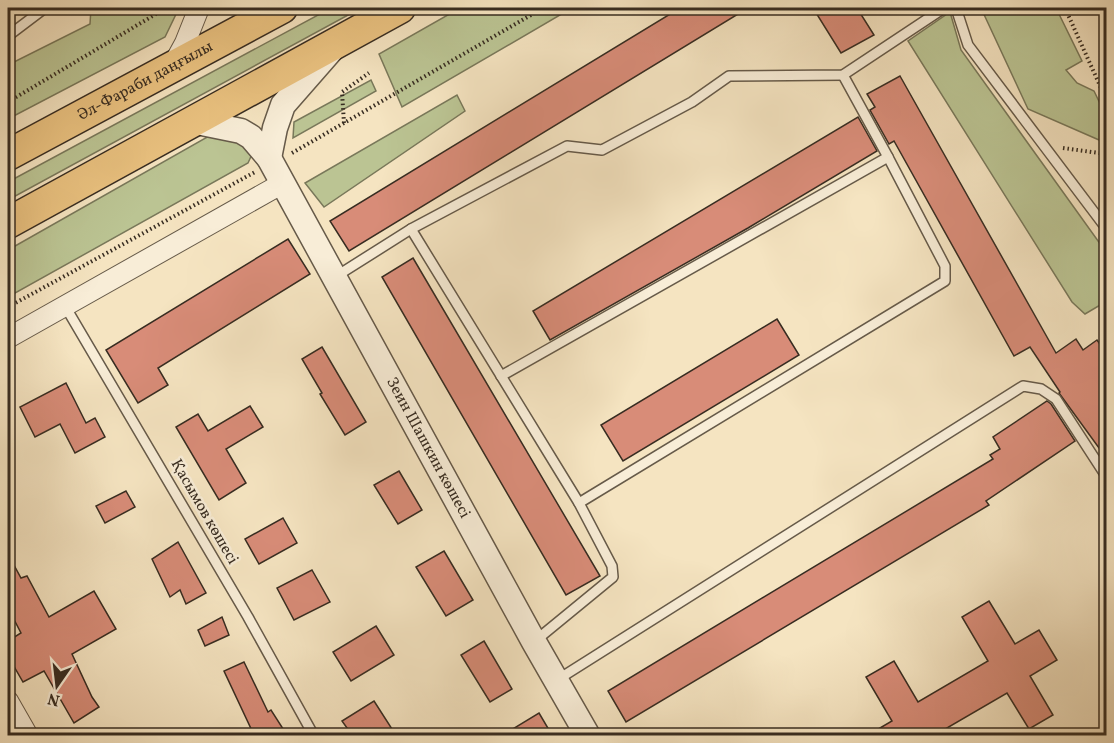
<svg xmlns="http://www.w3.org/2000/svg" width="1114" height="743" viewBox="0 0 1114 743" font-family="Vollkorn,serif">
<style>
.green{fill:#bbc493;stroke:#79785a;stroke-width:1.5}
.building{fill:#d88c78;stroke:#372c21;stroke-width:1.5}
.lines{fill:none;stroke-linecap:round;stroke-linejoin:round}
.service-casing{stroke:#665a49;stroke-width:12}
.minor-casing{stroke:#665a49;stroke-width:22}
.tertiary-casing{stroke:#665a49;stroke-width:27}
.primary-casing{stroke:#372c21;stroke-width:33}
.path{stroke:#372c21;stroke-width:4;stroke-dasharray:1.5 3;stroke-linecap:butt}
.service{stroke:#f8edd7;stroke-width:9}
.minor{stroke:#f8edd7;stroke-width:20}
.tertiary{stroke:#f8edd7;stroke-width:24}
.primary{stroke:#eac280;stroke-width:30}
.labels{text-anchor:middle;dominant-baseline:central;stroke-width:5;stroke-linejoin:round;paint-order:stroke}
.street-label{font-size:16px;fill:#372c21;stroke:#f8edd7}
</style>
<rect width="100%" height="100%" fill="#f5e4c1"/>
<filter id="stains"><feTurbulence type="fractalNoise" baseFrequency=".00333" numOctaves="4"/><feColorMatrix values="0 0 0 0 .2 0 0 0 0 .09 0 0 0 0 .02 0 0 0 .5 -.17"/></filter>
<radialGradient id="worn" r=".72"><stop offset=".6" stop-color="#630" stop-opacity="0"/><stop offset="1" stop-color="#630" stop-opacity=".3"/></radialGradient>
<g class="green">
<path d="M91,8h88l-14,29 -157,82v-54l82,-41z"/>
<path d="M331,8h30l-353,192v-18z"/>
<path d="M460,8h112l-170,99 -23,-53z"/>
<path d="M981,8h75l26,53 -16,9 11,13 17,8 12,25v27l-78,-34z"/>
<path d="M950,12l11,38 145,202v36l-4,16 -17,10 -13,-12 -164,-261z"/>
<path d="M371,80l5,11 -83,47 1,-16z"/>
<path d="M457,95l8,16 -141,96 -19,-24z"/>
<path d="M216,132l26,9 11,11 -5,11 -240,134v-47z"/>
</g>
<g class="building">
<path d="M680,8h68l-399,243 -19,-30z"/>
<path d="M813,8h44l17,27 -33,18z"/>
<path d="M900,76l156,277 20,-14 7,11 14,-10 10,14v105l-48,-66 1,-1 -30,-45 -16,9 -120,-215 -5,3 -19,-34 5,-3 -8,-13z"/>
<path d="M858,117l19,34 -129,77 -198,112 -17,-29z"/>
<path d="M288,239l22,35 -152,94 10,17 -30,18 -32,-53z"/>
<path d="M413,258l187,318 -34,19 -184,-318z"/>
<path d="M777,319l22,36 -176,106 -22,-36z"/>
<path d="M322,347l44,75 -21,13 -25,-41 2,-1 -20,-34z"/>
<path d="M66,383l20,40 9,-5 10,19 -30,16 -15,-29 -25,13 -15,-30z"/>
<path d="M1047,401l4,3 24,37 -89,60 3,4 -363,217 -18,-31 385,-232 -3,-4 10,-6 -7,-12z"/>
<path d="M250,406l13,21 -37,22 20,34 -27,17 -43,-73 22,-13 10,17z"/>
<path d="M399,471l23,39 -24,14 -24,-39z"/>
<path d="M126,491l9,16 -30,16 -9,-17z"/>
<path d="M283,518l14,25 -38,21 -14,-25z"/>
<path d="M178,542l28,51 -20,11 -6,-14 -10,7 -18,-38z"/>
<path d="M444,551l29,49 -27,16 -30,-49z"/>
<path d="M8,554l13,24 6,-2 22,41 45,-26 22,38 -44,25 20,43 7,10 -25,16 -30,-52 -21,11 -15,-26v-15l13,-8 -13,-25z"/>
<path d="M312,570l18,32 -36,18 -17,-32z"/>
<path d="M989,601l26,43 24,-14 18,30 -27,16 23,39 -24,14 -22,-36 -72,42h-67l24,-14 -26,-44 28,-16 24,41 70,-41 -26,-44z"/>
<path d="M222,617l7,18 -24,11 -7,-16z"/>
<path d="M376,626l18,29 -43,26 -18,-29z"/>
<path d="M484,641l28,48 -22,13 -29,-47z"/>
<path d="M244,662l24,50 3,-2 16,25h-33l-30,-64z"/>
<path d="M374,701l18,28 -10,6h-30l-10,-14z"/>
<path d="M539,713l13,22h-49z"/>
</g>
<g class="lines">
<defs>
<g id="service">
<path d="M956,8l12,37 138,183"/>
<path d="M8,36l37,-28"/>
<path d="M411,229l168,274 33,63 1,11 -78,64"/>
<path d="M335,277l76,-48 156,-83 35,4 90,-48 37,-26 114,-1 101,-67"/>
<path d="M65,306l183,311 66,119"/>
<path d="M501,376l387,-219 -45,-82"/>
<path d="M579,503l366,-222v-15l-57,-109"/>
<path d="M557,680l466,-294 18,3 15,10 50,77"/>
</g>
<g id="minor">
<path d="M173,65l12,-22 14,-35"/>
<path d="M8,338l275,-155"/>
<path d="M8,701l20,35"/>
</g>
<g id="tertiary">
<path id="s1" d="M192,121l49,10 10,6 18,21 265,484 54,94"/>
<path d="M269,158l6,-30 8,-23 49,-56"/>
</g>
<g id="primary">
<path id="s2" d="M8,155l274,-147"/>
<path d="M8,223l392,-215"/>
</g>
</defs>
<use href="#service" class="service-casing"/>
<use href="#minor" class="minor-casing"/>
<use href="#tertiary" class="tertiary-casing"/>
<use href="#primary" class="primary-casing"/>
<g class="path">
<path d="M1065,8l41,91"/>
<path d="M8,102l158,-94"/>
<path d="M344,123l-2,-31 27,-19"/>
<path d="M1063,148l43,6"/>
<path d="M292,153l251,-145"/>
<path d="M8,307l247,-135"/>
</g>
<use href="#service" class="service"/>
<use href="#minor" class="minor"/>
<use href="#tertiary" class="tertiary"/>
<use href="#primary" class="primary"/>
</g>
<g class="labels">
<g class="street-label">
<text stroke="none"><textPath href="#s2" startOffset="156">Әл-Фараби даңғылы</textPath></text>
<text stroke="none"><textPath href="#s1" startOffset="420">Зеин Шашкин көшесі</textPath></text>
<text transform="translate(204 512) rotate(60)">Қасымов көшесі</text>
</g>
</g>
<rect width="1114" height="743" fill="none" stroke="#f5e4c1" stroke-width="30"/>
<rect x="9" y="9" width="1096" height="725" fill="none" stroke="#372c21" stroke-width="3"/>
<rect x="15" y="15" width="1084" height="713" fill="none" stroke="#372c21" stroke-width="1.5"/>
<g transform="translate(57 686) rotate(194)" stroke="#f8edd7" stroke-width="4.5" paint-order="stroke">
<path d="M0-4.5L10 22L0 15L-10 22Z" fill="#372c21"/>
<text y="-9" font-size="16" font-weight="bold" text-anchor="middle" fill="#372c21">N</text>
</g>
<rect width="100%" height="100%" filter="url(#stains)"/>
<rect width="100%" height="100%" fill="url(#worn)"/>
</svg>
